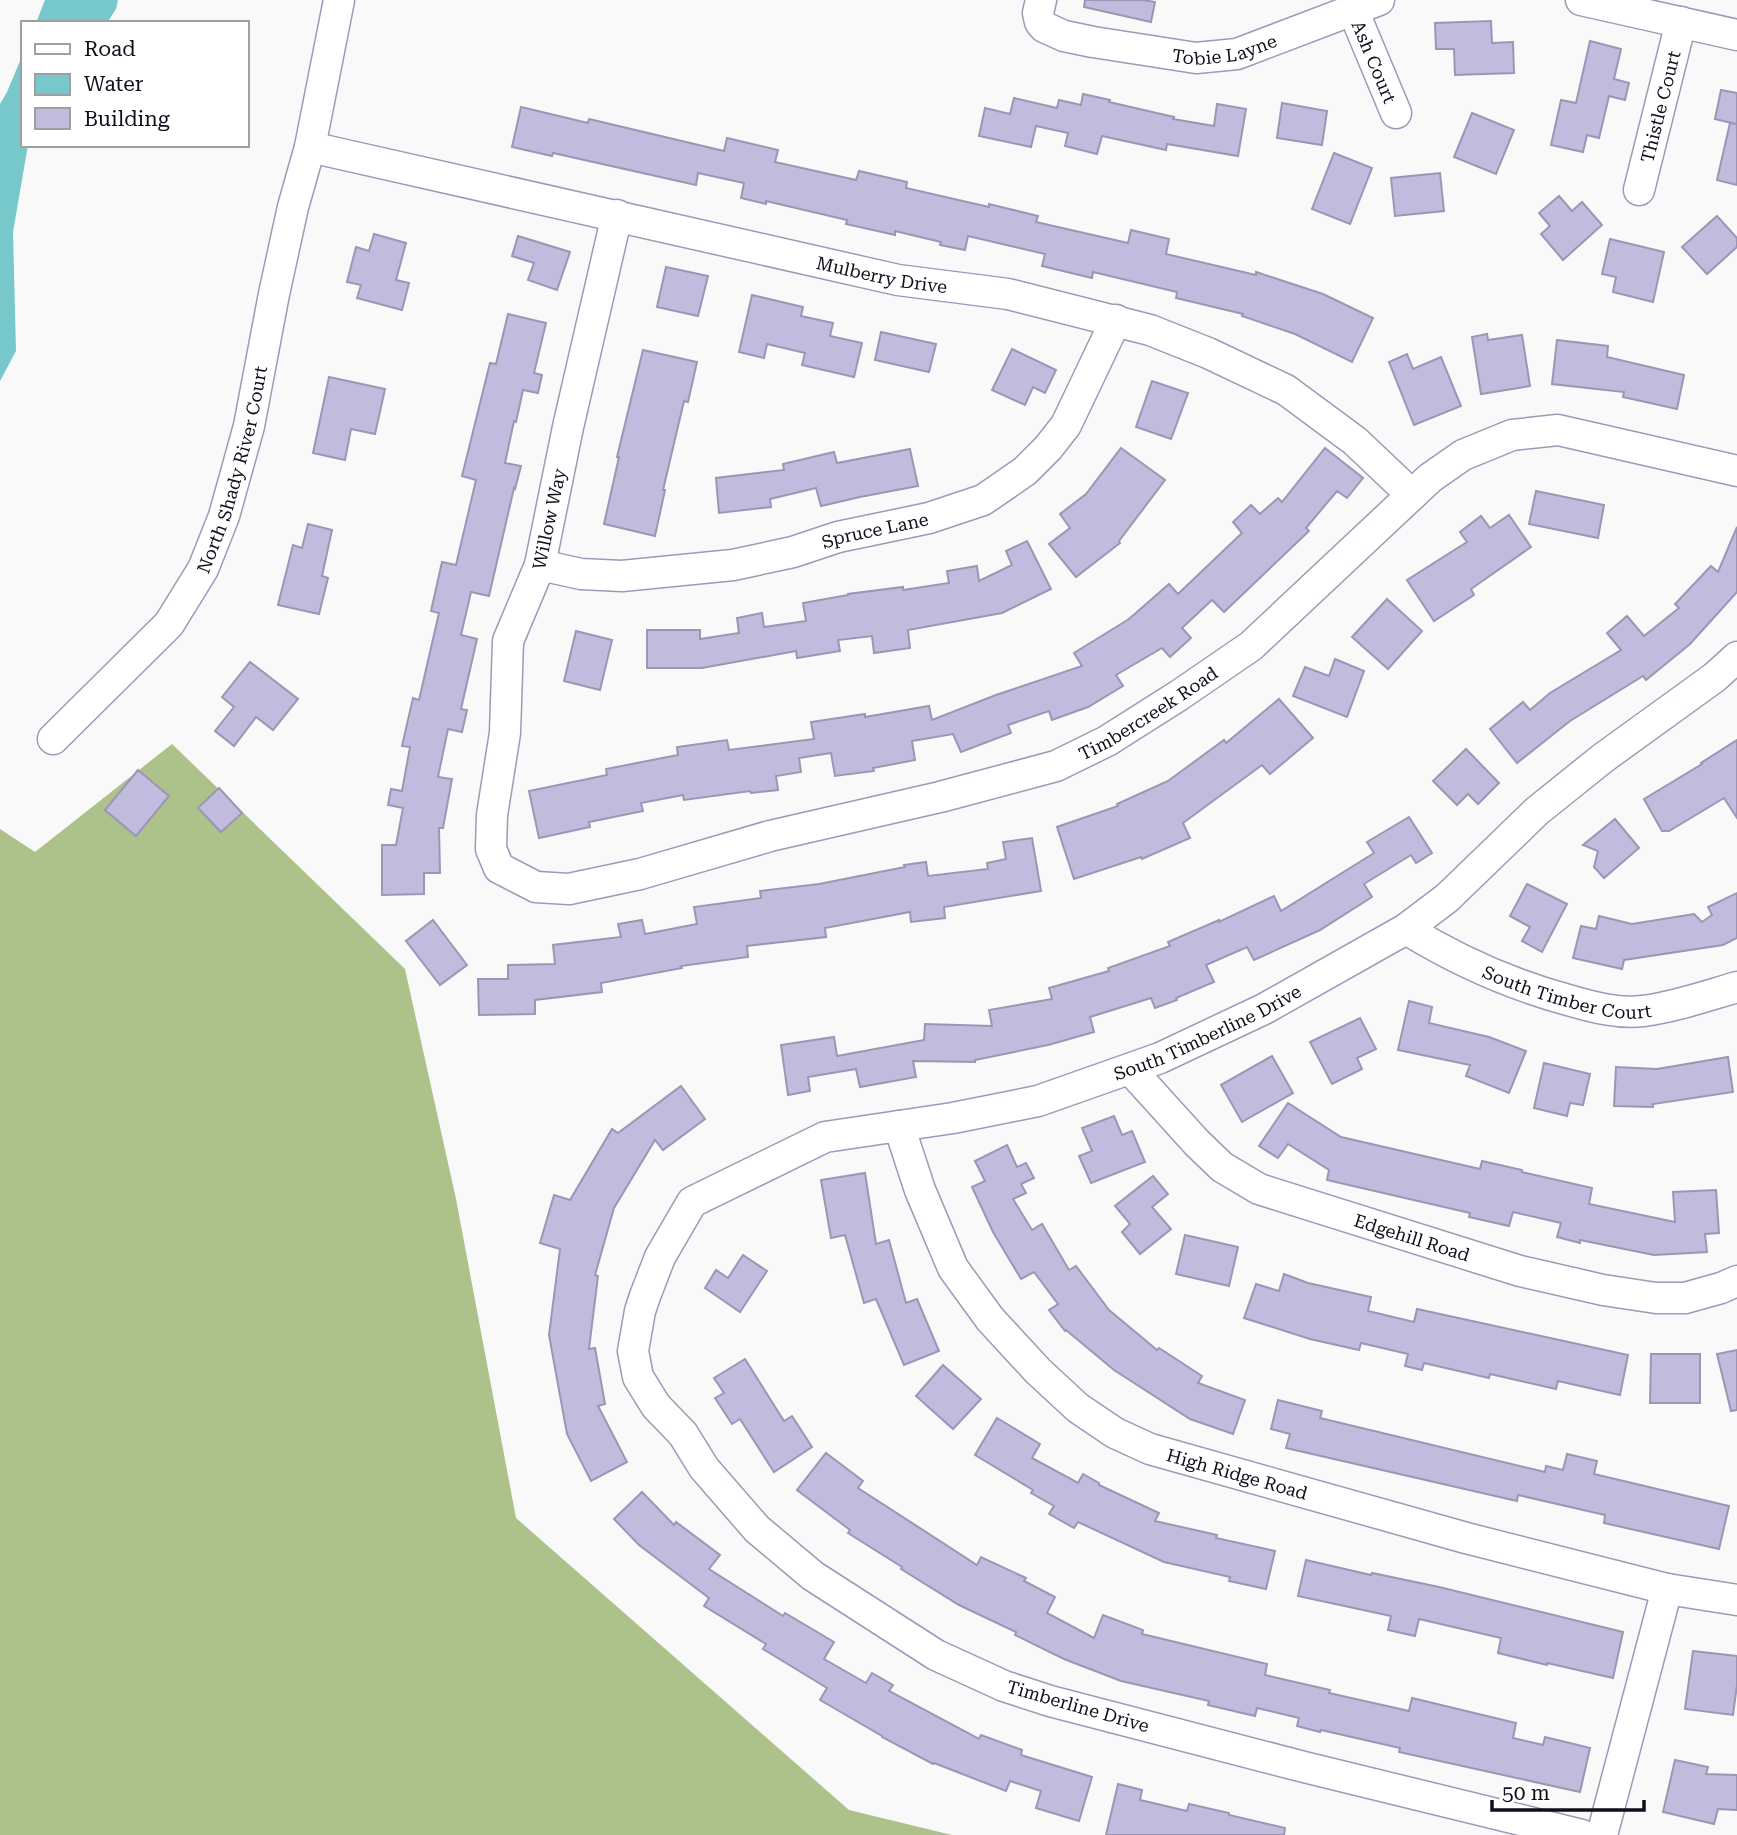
<svg xmlns="http://www.w3.org/2000/svg" width="1737" height="1835" viewBox="0 0 1737 1835" font-family="'Roboto Serif',serif">
<style>
.forest{fill:#adc28a}
.water{fill:#77c8cb}
.building{fill:#c1bcde;stroke:#9a96b6;stroke-width:2}
.lines{fill:none;stroke-linecap:round;stroke-linejoin:round}
.minor-casing{stroke:#9d99b9;stroke-width:33}
.minor{stroke:#fff;stroke-width:30}
.labels{text-anchor:middle;dominant-baseline:central;stroke-width:7;stroke-linejoin:round;paint-order:stroke}
.street-label{font-size:18px;fill:#100e1a;stroke:#fff}
</style>
<rect width="100%" height="100%" fill="#f9f9f9"/>
<path class="forest" d="M172,744l233,225 51,230 60,319 333,292 103,25h-952v-1006l35,23z"/>
<g class="water">
<path d="M45,0h73l-2,9 -9,14h-71z"/>
<path d="M23,54v91h5l-15,87 3,119 -16,30v-277l7,-12z"/>
</g>
<g class="building">
<path d="M1085,0h58l12,2 -4,20 -67,-15z"/>
<path d="M1491,21l1,22 21,-1 1,31 -59,2 -1,-26h-18l-1,-26z"/>
<path d="M1590,41l31,8 -7,30 15,4 -4,17 -16,-4 -10,42 -12,-3 -4,17 -32,-7 10,-45 15,3z"/>
<path d="M1721,90l16,3v92l-20,-5 13,-57 6,1 -21,-5z"/>
<path d="M1083,94l27,6 -1,2 65,15 -1,2 41,7 3,-22 29,5 -8,47 -71,-12 -1,6 -64,-14 -5,18 -32,-8 3,-13 -32,-7 -5,21 -52,-11 6,-28 25,6 4,-16 43,10 2,-8 22,5z"/>
<path d="M1282,103l45,8 -5,34 -45,-7z"/>
<path d="M521,107l67,16 1,-4 135,32 3,-13 51,12 -3,12 81,18 3,-9 48,11 -1,6 83,19v-3l49,12 -2,6 92,21 3,-13 38,9 -3,15 90,21v-3l67,22 50,24 -21,44 -57,-28 -53,-18 1,-2 -67,-16 1,-6 -84,-20 -1,6 -50,-12 3,-12 -77,-18 -3,14 -25,-5 1,-3 -46,-11v4l-49,-11 1,-4 -81,-19v3l-25,-6 3,-15 -46,-10 -2,12 -143,-32 -1,3 -40,-9z"/>
<path d="M1472,113l42,17 -18,44 -42,-17z"/>
<path d="M1334,153l38,15 -22,56 -38,-15z"/>
<path d="M1440,173l4,38 -49,5 -4,-38z"/>
<path d="M1559,196l13,15 10,-9 20,23 -39,35 -22,-26 9,-8 -11,-13z"/>
<path d="M1717,216l20,22v9l-30,27 -25,-27z"/>
<path d="M374,234l32,9 -10,37 13,3 -7,27 -45,-12 4,-13 -14,-3 9,-35 13,4z"/>
<path d="M518,236l52,16 -13,38 -29,-10 6,-17 -22,-7z"/>
<path d="M1610,239l54,13 -11,50 -40,-10 3,-15 -14,-3z"/>
<path d="M666,267l42,9 -10,40 -41,-9z"/>
<path d="M752,295l51,12 -2,9 32,7 -3,13 32,7 -8,34 -52,-12 3,-12 -38,-9 -3,14 -25,-6z"/>
<path d="M508,314l38,9 -12,50 8,2 -4,18 -15,-3 -7,32 -2,-1 -9,42 16,3 -6,23 -1,-1 -25,108 -18,-4 -10,43 16,4 -16,70 6,1 -5,22 -14,-3 -10,48 14,2 -9,49h-4l1,45h-16v21l-42,1v-50h14l7,-37 -15,-3 3,-16 11,2 8,-44 -8,-1 11,-48 6,2 20,-87 -8,-2 11,-49 14,3 20,-85 -14,-4 28,-113 6,1z"/>
<path d="M881,332l55,12 -7,28 -54,-12z"/>
<path d="M1487,334l1,6 34,-5 8,51 -49,8 -9,-57z"/>
<path d="M1557,340l51,6 -1,11 77,18 -7,34 -54,-12 1,-5 -72,-8z"/>
<path d="M1012,349l44,21 -11,23 -12,-6 -8,18 -33,-15z"/>
<path d="M643,350l54,12 -9,40 -4,-1 -21,89h2l-10,46 -51,-12 15,-67h-2z"/>
<path d="M1407,354l6,15 28,-12 20,49 -47,19 -25,-63z"/>
<path d="M329,377l56,12 -10,45 -24,-5 -6,31 -32,-7z"/>
<path d="M1152,381l36,12 -17,46 -35,-12z"/>
<path d="M1121,448l44,32 -46,61 1,2 -44,34 -27,-33 21,-16 -10,-14 26,-20z"/>
<path d="M1325,448l38,30 -16,20 -10,-7 -31,37 3,3 -85,81 -12,-12 -30,28 9,10 -21,19 -8,-9 -46,27 7,11 -35,21 -36,13 -3,-9 -41,14 3,8 -50,19 -8,-18 -41,7 3,19 -42,8 1,3 -39,5 -4,-23 -32,5 2,14 -25,4 2,14 -27,3 -1,-2 -66,9 -1,-5 -42,8 2,8 -54,11 1,5 -51,11 -10,-47 78,-16 -1,-6 72,-14 -1,-8 50,-7 2,10 85,-11 -3,-17 54,-8v3l64,-11 3,14 64,-25 86,-29 -8,-13 55,-34 40,-35 9,10 64,-61 -9,-11 18,-17 9,9 18,-16 4,4z"/>
<path d="M910,449l8,37 -58,11 -39,9 -5,-18 -46,11 1,8 -52,6 -3,-35 68,-8 -1,-6 51,-12 3,11z"/>
<path d="M1536,491l68,14 -6,33 -69,-14z"/>
<path d="M1509,515l22,32 -60,42 3,6 -40,26 -27,-41 60,-38 -7,-10 21,-16 9,12z"/>
<path d="M308,524l24,6 -10,46 6,2 -9,36 -41,-9 15,-60 9,3z"/>
<path d="M1737,527v65l-47,52 -44,36 -3,-4 -73,45 -53,42 -27,-34 33,-27 7,8 20,-17 71,-43 -14,-17 20,-17 17,20 35,-28 -4,-4 36,-38 7,6z"/>
<path d="M1027,541l24,48 -49,24 -94,17 2,18 -36,5 -2,-17 -34,4 2,11 -43,7 -1,-7 -94,17h-55v-38h53v9l39,-6 -2,-15 25,-5 2,14 42,-6 -3,-18 45,-8v-1l55,-7v3l46,-7 -2,-12 30,-5 2,15 33,-16 -6,-14z"/>
<path d="M1387,599l35,32 -34,38 -36,-32z"/>
<path d="M576,631l36,9 -12,50 -36,-9z"/>
<path d="M1335,659l29,12 -17,46 -54,-21 12,-29 24,9z"/>
<path d="M250,662l48,37 -25,31 -17,-13 -22,29 -19,-15 19,-24 -12,-10z"/>
<path d="M1279,699l34,39 -43,36 -8,-9 -79,58 7,15 -48,21 -1,-2 -67,22 -17,-52 61,-21 -1,-2 51,-23 56,-41 2,3z"/>
<path d="M1737,740v78l-13,-20 -55,33h-7l-18,-32 58,-35 -1,-1z"/>
<path d="M1466,749l33,34 -21,21 -10,-10 -11,11 -24,-24z"/>
<path d="M138,770l31,26 -33,40 -31,-26z"/>
<path d="M219,788l23,25 -21,19 -23,-24z"/>
<path d="M1409,817l23,36 -16,10 -5,-8 -47,29 8,13 -52,33 -66,30 -7,-13 -41,18 8,17 -38,16 1,2 -22,8 -4,-10 -61,19 4,15 -46,13 -73,15v2l-62,-1 3,16 -56,10 -4,-18 -48,8 2,14 -22,4 -7,-50 53,-8 3,19 87,-16 1,-16 67,2 -3,-16 63,-11 -3,-11 60,-17 -1,-3 62,-22 -2,-4 51,-22v2l55,-26 7,15 93,-58 -7,-11z"/>
<path d="M1615,819l24,29 -35,30 -10,-11 4,-16 -15,-6z"/>
<path d="M1032,838l9,53 -97,16 1,11 -34,4 -1,-10 -85,16 1,9 -79,9 1,11 -67,9 1,2 -81,15 1,9 -67,8v14l-56,1 -1,-36h30v-14l47,-1 -2,-19 68,-8 -3,-13 24,-4 3,14 52,-10 -3,-17 67,-9 -1,-7 59,-7 86,-17 -1,-2 22,-3 2,14 60,-7 -1,-6 19,-4 -3,-17z"/>
<path d="M1527,884l40,20 -25,48 -20,-11 8,-14 -20,-11z"/>
<path d="M1737,893v45l-14,7 -99,15 -2,9 -49,-11 8,-32 15,3 3,-13 33,8 62,-10 8,8 10,-7 -4,-8z"/>
<path d="M433,920l34,45 -27,20 -34,-44z"/>
<path d="M1409,1001l23,6 -3,16 60,14 37,14 -17,42 -43,-17 4,-11 -72,-15z"/>
<path d="M1360,1018l16,31 -19,9 5,11 -30,15 -22,-42z"/>
<path d="M1272,1056l21,37 -51,29 -21,-37z"/>
<path d="M1728,1057l5,35 -80,12v3l-39,-1 2,-39 41,2z"/>
<path d="M1544,1063l46,11 -7,31 -13,-2 -3,13 -33,-8z"/>
<path d="M681,1086l24,33 -42,31 -8,-10 -41,68 -19,67 3,1 -9,73 6,-1 10,56 -7,2 29,56 -36,19 -24,-47 -18,-99 11,-86 -20,-6 14,-48 16,5 42,-71 6,4z"/>
<path d="M1288,1103l53,34 139,32 2,-8 40,9v2l70,16 -3,16 86,18 -2,-30 43,-2 3,43 -14,1 2,18 -53,3 -74,-15v3l-23,-6 4,-14 -48,-11 -4,14 -40,-9 1,-4 -143,-33 2,-10 -41,-26 -10,14 -19,-12z"/>
<path d="M1114,1116l8,19 10,-4 13,31 -54,21 -12,-27 13,-5 -10,-23z"/>
<path d="M1007,1145l10,22 9,-4 8,15 -13,6 5,9 -13,6 19,31 10,-6 27,46 7,-4 33,44 48,40 2,-2 43,28 -4,7 47,17 -12,34 -43,-15 -76,-49 -48,-40 -1,1 -16,-21 9,-6 -24,-32 -13,7 -28,-47 -21,-45 13,-6 -10,-20z"/>
<path d="M865,1173l11,71 13,-4 17,63 11,-4 22,52 -35,14 -28,-66 -12,4 -19,-68 -14,3 -10,-58z"/>
<path d="M1153,1176l15,18 -16,13 19,22 -31,25 -18,-22 8,-8 -15,-18z"/>
<path d="M1185,1235l53,12 -9,39 -53,-12z"/>
<path d="M743,1255l24,16 -27,41 -35,-24 11,-18 12,8z"/>
<path d="M1284,1274l24,9 63,14 -3,14 46,11 3,-13 211,46 -8,40 -62,-14 -2,8 -66,-15 -1,4 -65,-15 -2,7 -17,-4 3,-12 -47,-11 -2,7 -49,-11 -66,-21 12,-34 23,7z"/>
<path d="M1737,1350v60l-6,1 -14,-57z"/>
<path d="M1651,1354h49v49h-50z"/>
<path d="M745,1359l39,62 8,-5 20,31 -38,25 -34,-53 -8,5 -17,-26 9,-5 -10,-15z"/>
<path d="M943,1365l38,34 -28,30 -37,-33z"/>
<path d="M1278,1400l44,11 -2,7 225,54 1,-6 17,4 4,-16 30,7 -3,13 135,32 -10,43 -115,-26 1,-8 -87,-20 -1,6 -231,-53 4,-14 -19,-5z"/>
<path d="M997,1418l43,26 -8,14 46,25 5,-9 16,9v2l60,28 -4,8 62,14 -1,3 59,13 -9,38 -37,-8 1,-4 -66,-15 -86,-40 -4,6 -25,-14 5,-8 -23,-13 2,-3 -58,-35z"/>
<path d="M826,1453l37,28 -5,7 119,77 4,-8 45,21 -2,3 31,16 -8,16 47,25 9,-23 40,15 -1,4 125,30 -2,11 65,15 -1,3 80,18 3,-13 104,25 -3,15 30,7 2,-8 45,11 -10,44 -181,-40 1,-4 -79,-18 -1,2 -23,-6 2,-8 -42,-10 -2,8 -47,-11 1,-4 -88,-20 -57,-22 -49,-24 1,-3 -57,-27 -58,-36 1,-2 -54,-34 2,-3 -53,-40z"/>
<path d="M642,1492l32,33 2,-3 44,33 -11,14 74,47 2,-3 49,29 -10,17 42,24 6,-10 21,12 -4,6 90,48 2,-4 41,15 -1,5 71,22 -13,44 -43,-13 5,-17 -31,-10 -4,10 -72,-28 -1,1 -51,-27v-1l-62,-36 7,-12 -64,-39 3,-5 -62,-38 5,-8 -70,-53 -25,-26z"/>
<path d="M1306,1560l65,15 1,-2 67,14 184,45 -10,46 -66,-15v2l-49,-12 3,-15 -82,-19 -4,17 -27,-6 3,-14 -93,-20z"/>
<path d="M1693,1651l44,5v29l-4,30 -48,-6z"/>
<path d="M1675,1760l33,7 -2,7 31,1v35l-19,-1 -4,15 -51,-12z"/>
<path d="M1118,1784l24,6 -2,10 47,11 2,-7 40,9v2l56,13 -1,7h-178z"/>
</g>
<g class="lines">
<defs>
<g id="minor">
<path id="s1" d="M1041,0l-3,13 2,9 4,5 20,9 29,6 103,16 41,-4 142,-54"/>
<path d="M1581,0l156,35"/>
<path id="s2" d="M1353,10l43,103"/>
<path id="s3" d="M310,147l588,133 110,14 142,36 58,23 78,37 69,51 57,54"/>
<path id="s4" d="M1639,190l42,-168"/>
<path id="s5" d="M617,215l-49,212 -28,138 -32,76 -3,92 -13,82 -1,34 8,19 37,19 33,2 71,-15 130,-38 170,-39 116,-31 51,-25 71,-45 73,-50 179,-168 33,-23 49,-20 46,-5 179,41"/>
<path id="s6" d="M540,565l41,9 41,2 111,-11 60,-13 45,-15 91,-19 54,-18 42,-29 23,-23 18,-23 50,-105"/>
<path id="s7" d="M53,739l116,-115 34,-55 21,-53 25,-90 25,-132 19,-87 17,-60 29,-147"/>
<path id="s8" d="M1406,929c52,32 103,55 162,71 24,7 50,14 75,11 32,-4 63,-15 94,-24"/>
<path id="s9" d="M1130,1069l67,74 25,24 37,22 261,82 83,19 53,8h29l36,-10 16,-7"/>
<path id="s10" d="M899,1126l21,64 33,78 37,51 48,52 40,37 37,25 35,16 316,89 201,51 70,11"/>
<path id="s11" d="M1582,1835l-278,-68 -254,-66 -46,-15 -68,-31 -123,-79 -56,-47 -53,-61 -21,-34 -27,-28 -18,-29 -5,-26 7,-40 5,-15 15,-39 32,-55 133,-65 128,-19 85,-17 122,-43 104,-49 142,-80 41,-31 90,-87 66,-53 112,-81 22,-20"/>
<path d="M1602,1835l65,-246"/>
</g>
</defs>
<use href="#minor" class="minor-casing"/>
<use href="#minor" class="minor"/>
</g>
<g class="labels">
<g class="street-label">
<text stroke="none"><textPath href="#s1" startOffset="214">Tobie Layne</textPath></text>
<text stroke="none"><textPath href="#s2" startOffset="56">Ash Court</textPath></text>
<text stroke="none"><textPath href="#s4" startOffset="86">Thistle Court</textPath></text>
<text stroke="none"><textPath href="#s3" startOffset="586">Mulberry Drive</textPath></text>
<text stroke="none"><textPath href="#s7" startOffset="332">North Shady River Court</textPath></text>
<text transform="translate(549 519) rotate(-78)">Willow Way</text>
<text stroke="none"><textPath href="#s6" startOffset="341">Spruce Lane</textPath></text>
<text stroke="none"><textPath href="#s5" startOffset="1354">Timbercreek Road</textPath></text>
<text stroke="none"><textPath href="#s8" startOffset="175">South Timber Court</textPath></text>
<text stroke="none"><textPath href="#s11" startOffset="1820">South Timberline Drive</textPath></text>
<text stroke="none"><textPath href="#s9" startOffset="338">Edgehill Road</textPath></text>
<text stroke="none"><textPath href="#s10" startOffset="514">High Ridge Road</textPath></text>
<text transform="translate(1078 1706) rotate(16)">Timberline Drive</text>
</g>
</g>
<rect x="21" y="21" width="228" height="126" fill="#ffffff" stroke="#9f9fa3" stroke-width="2"/>
<rect x="35" y="44" width="35" height="10" fill="#ffffff" stroke="#9f9fa3" stroke-width="2"/>
<text x="84" y="56" font-size="21" fill="#100e1a">Road</text>
<rect x="35" y="74" width="35" height="21" fill="#77c8cb" stroke="#9f9fa3" stroke-width="2"/>
<text x="84" y="91" font-size="21" fill="#100e1a">Water</text>
<rect x="35" y="108" width="35" height="21" fill="#c1bcde" stroke="#9f9fa3" stroke-width="2"/>
<text x="84" y="126" font-size="21" fill="#100e1a">Building</text>
<path d="M1492 1800v10h152v-10" fill="none" stroke="#100e1a" stroke-width="3.5"/>
<text x="1502" y="1800" font-size="21" fill="#100e1a" stroke="#ffffff" stroke-width="5" paint-order="stroke">50 m</text>
</svg>
